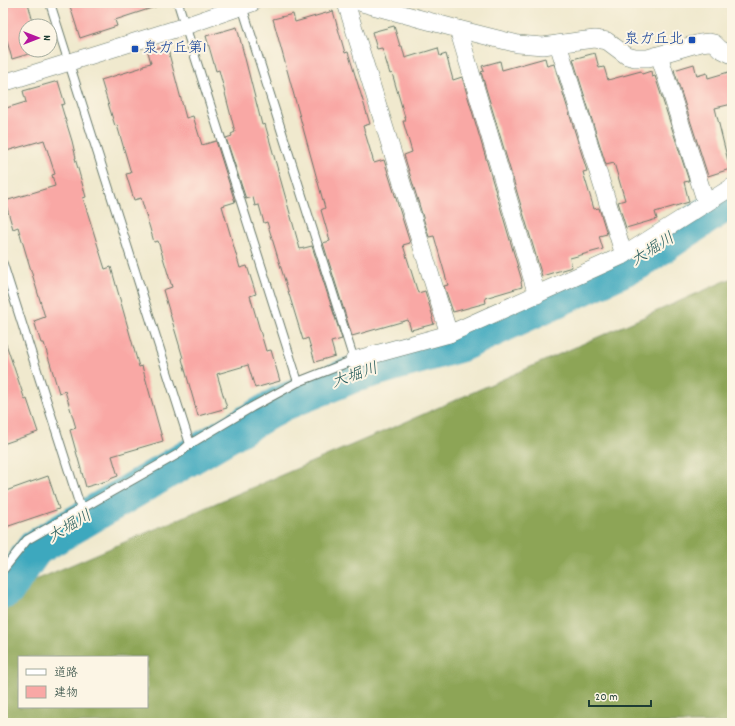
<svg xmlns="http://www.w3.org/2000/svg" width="735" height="726" viewBox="0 0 735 726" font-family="Dekko,'Klee One',sans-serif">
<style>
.forest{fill:#8da556;stroke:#567145;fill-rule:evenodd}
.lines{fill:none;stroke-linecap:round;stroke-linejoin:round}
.river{stroke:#3ea8be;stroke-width:37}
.building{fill:#f9a8a5}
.lane-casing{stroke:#68796a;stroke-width:10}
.street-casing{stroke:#68796a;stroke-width:18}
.lane{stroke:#fff;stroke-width:8}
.street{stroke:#fff;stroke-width:17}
.transit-dot{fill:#1a4fb4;stroke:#fcf5e5;stroke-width:1.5}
.labels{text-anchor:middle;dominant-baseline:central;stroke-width:4;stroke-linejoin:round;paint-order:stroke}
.transit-label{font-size:15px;fill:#164399;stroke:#fcf5e5;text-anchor:end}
.water-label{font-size:16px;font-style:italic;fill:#285d5d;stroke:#fcf5e5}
</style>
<rect width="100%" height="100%" fill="#fcf5e5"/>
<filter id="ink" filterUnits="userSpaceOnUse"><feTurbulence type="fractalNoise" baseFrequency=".025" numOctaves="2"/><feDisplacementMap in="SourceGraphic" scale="8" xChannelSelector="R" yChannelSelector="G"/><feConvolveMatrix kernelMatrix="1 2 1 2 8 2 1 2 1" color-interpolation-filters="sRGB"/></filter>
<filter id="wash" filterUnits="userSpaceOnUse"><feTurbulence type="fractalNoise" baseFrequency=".012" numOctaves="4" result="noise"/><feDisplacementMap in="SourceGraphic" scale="16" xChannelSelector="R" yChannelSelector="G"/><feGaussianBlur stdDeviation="0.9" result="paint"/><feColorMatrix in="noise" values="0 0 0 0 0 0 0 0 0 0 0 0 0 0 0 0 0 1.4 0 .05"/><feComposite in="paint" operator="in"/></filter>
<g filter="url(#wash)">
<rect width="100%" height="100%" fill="#f0e9ce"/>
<path class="forest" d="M732,278v445h-729v-129l398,-170zM19,657h128v50h-128z"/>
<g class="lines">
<path class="river" d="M3,591l3,-1 29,-42 247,-145 70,-28 108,-31 177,-82 95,-63"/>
</g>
<g id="blocks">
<g class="building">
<path d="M3,3h25l6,23h-8v24h16l-30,9 -9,-32z"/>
<path d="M69,3h88l1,3 -43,14 2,6 -37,12z"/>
<path d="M333,11l12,42 3,-1 22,72 -7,2 11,37 10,-3 26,83 -7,2 15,48 7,-2 8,26 -1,1 2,6 -23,6 -3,-10 -56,16 -29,-93 7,-2 -9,-31 4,-2 -52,-189 20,-5 2,8z"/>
<path d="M394,26l6,20h2l3,12 33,-10 2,8 6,-2 7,26 9,-3 60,204 -1,1 1,5 -37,11 1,5 -33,9 -9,-26 4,-1 -14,-49 -5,1 -25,-82 8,-3 -9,-31h3l-14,-48 -2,1 -8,-26 -5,1 -5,-17z"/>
<path d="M237,27l25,98 3,-1 35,125 12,-3 30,93 -11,3 4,14 -20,6 -7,-24 -5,2 -36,-118 -3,1 -5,-18 -4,1 -2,-9 -7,2 -20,-61 6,-2 -1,-2 4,-2 -16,-62 -3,1 -10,-35z"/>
<path d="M167,46l19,72 7,-2 9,29 14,-4 19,61 -13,4 18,62 7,-2 9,28 -6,2 16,55 5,-1 9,31 -25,7 -7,-23 -31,9 10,34 -29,8 -16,-57 1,-1 -20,-68 9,-3 -14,-46 -4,1 -13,-44 -7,2 -8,-26 5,-1 -14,-48 -2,1 -14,-46 42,-13v-2l8,-2 -3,-11z"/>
<path d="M595,53l4,15 5,-1 4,13 33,-9 1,3 9,-3 1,6 3,-1 34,105 -5,1 5,20 -34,10 2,7 -31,9 -8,-26 7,-2 -11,-37 -8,2 -33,-106z"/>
<path d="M545,58l2,8 7,-2 33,107 -4,1 11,37 5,-1 8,26 -8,2 4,13 -33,9 2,9 -30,9 -61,-204 3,-1 -2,-5 18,-5 2,9z"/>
<path d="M694,64l3,12 10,-3 1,5 24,-7v33l-17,4 15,61 -22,7 -34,-106z"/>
<path d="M58,81l7,23 -4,1 11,36 4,17h-1l11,39 -3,1 22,71 6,-2 28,100 3,-1 21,75 -51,15 6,20 -8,3v1l-24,7 -16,-57 6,-2 -11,-37 -6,2 -15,-50h-3l-7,-22 11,-4 -27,-90 -5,2 -8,-28 50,-15 -3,-11 3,-1 -11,-34 -41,12v-43l23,-7 -3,-11z"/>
<path d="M6,344l19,56 2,-1 11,33 -35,12v-99z"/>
<path d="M48,476l11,33 -56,19v-36z"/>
</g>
</g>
</g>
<g filter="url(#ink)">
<use href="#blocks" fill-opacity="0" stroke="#68796a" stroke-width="1"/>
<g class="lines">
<defs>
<g id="lane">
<path d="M178,3l120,379"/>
<path d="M3,264l78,245"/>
<path d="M190,444l62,-37 46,-25 56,-22 -112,-354"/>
<path d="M3,570l24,-30 54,-31 99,-56 10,-9 -140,-441"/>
</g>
<g id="street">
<path d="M346,3l103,331 175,-79 108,-68"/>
<path d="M362,3l96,26 60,15 25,2 35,-5 17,-2 12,2 20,15 8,2h13l52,-15 9,-1 5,1 6,6 12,6"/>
<path d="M458,29l79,266"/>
<path d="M558,44l66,211"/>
<path d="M659,55l47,148"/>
<path d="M3,83l182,-57 67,-23"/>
<path d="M354,360l95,-26"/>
</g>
</defs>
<use href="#lane" class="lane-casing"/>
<use href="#street" class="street-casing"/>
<use href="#lane" class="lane"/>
<use href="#street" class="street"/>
</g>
</g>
<g class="transit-dot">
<rect x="688" y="36" width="8" height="8" rx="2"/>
<rect x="131" y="45" width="8" height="8" rx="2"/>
</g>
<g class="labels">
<g class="transit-label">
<text x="684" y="40">泉ガ丘北</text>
<text x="143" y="49" text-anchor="start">泉ガ丘第1</text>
</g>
<g class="water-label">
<text transform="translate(653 250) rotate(-32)">大堀川</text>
<text transform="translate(355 376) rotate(-19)">大堀川</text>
<text transform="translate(70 527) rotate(-31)">大堀川</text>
</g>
</g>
<rect width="735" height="726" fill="none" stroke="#fcf5e5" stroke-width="16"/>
<rect x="18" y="656" width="130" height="52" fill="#fcf5e5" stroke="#a4ab9e"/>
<rect x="26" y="669" width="20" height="6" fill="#ffffff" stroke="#a4ab9e"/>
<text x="54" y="676" font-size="12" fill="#1f3d34">道路</text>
<rect x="26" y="686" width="20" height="12" fill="#f9a8a5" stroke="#a4ab9e"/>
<text x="54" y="696" font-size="12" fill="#1f3d34">建物</text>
<g transform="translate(38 38) rotate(90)"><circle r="19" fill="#fcf5e5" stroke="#a4ab9e"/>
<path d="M0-3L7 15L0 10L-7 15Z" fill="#b5179e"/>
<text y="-6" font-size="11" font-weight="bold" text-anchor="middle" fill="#1f3d34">N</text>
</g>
<path d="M589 700v6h62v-6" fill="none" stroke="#1f3d34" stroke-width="2"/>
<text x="595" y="700" font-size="12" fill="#1f3d34" stroke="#fcf5e5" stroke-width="3" paint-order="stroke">20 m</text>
</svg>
